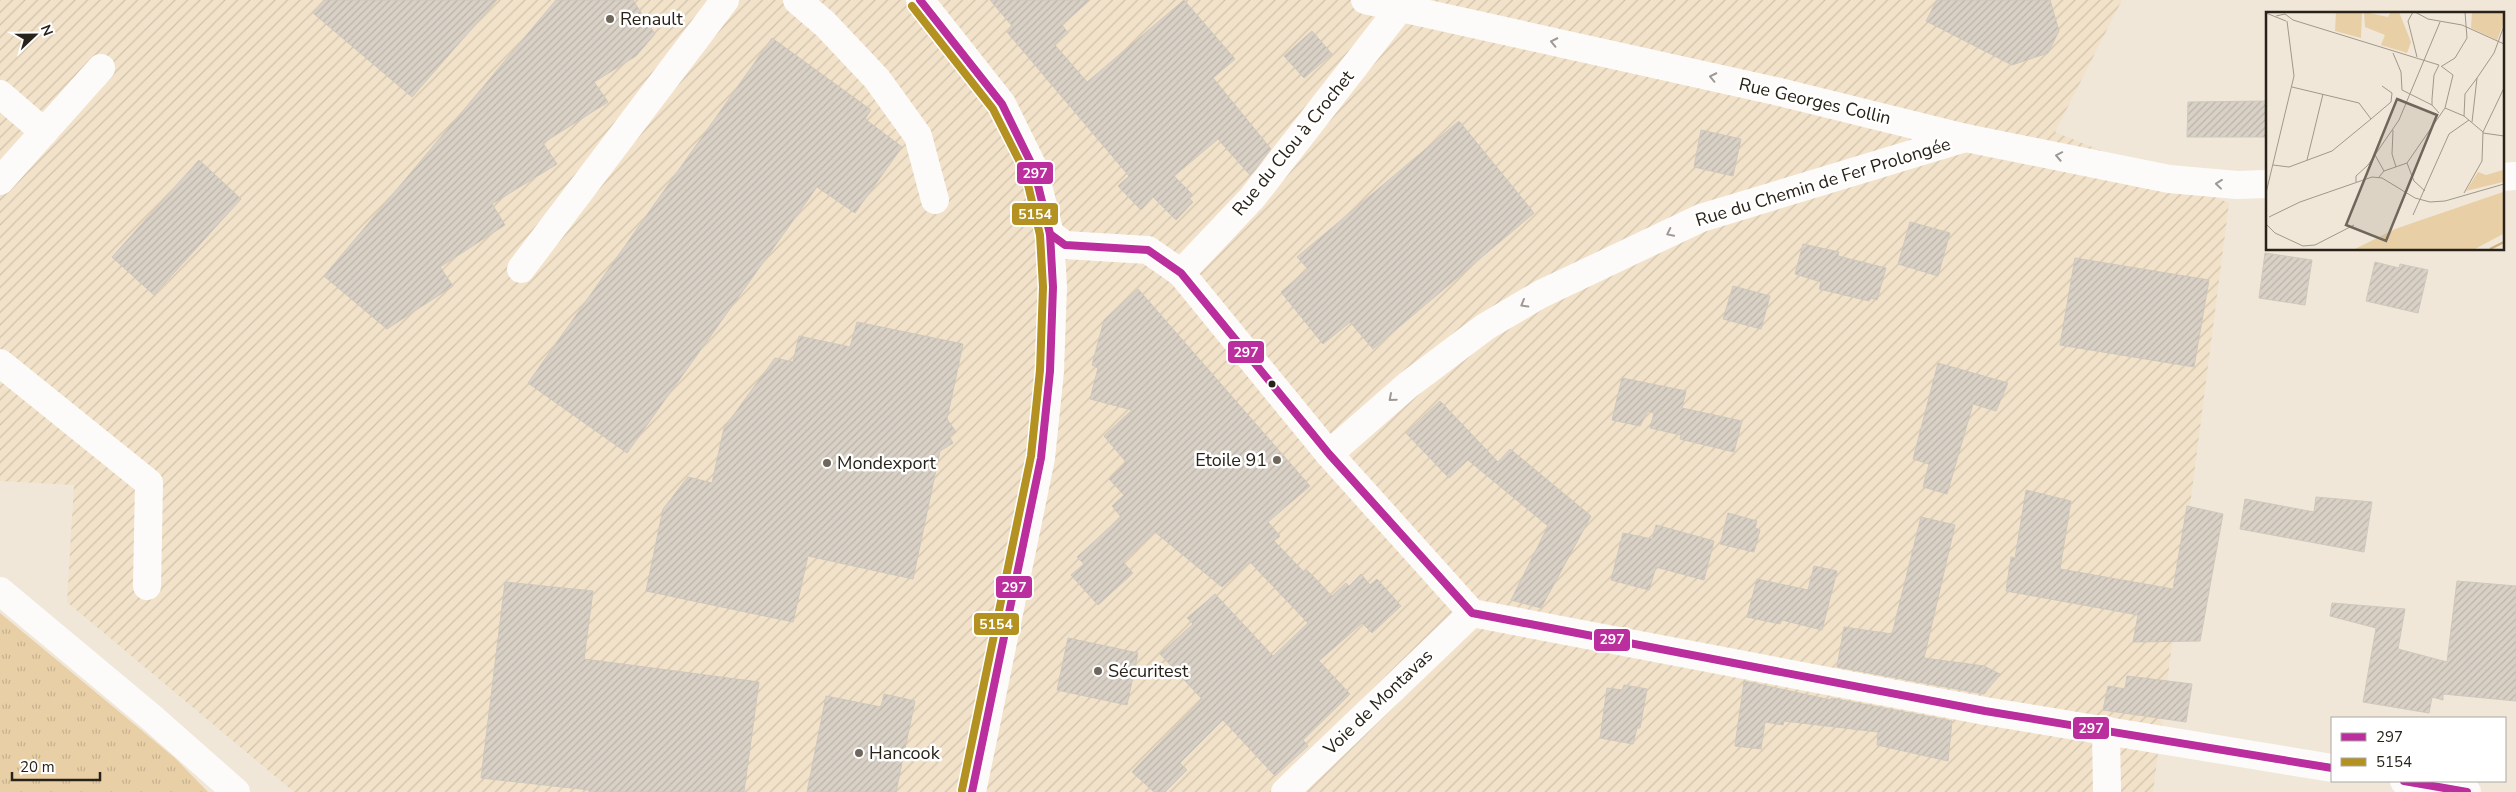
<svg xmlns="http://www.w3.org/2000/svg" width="2516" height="792" viewBox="0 0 2516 792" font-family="'Nunito Sans',sans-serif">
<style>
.industrial{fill:url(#industrial-furrows)}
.grass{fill:url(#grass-tufts)}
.building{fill:url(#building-hatch);stroke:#cfc8bc}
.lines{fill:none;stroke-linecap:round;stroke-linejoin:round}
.minor{stroke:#fdfbf9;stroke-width:28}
.major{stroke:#fdfbf9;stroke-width:28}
.bus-1-casing{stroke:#fff;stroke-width:11}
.bus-2-casing{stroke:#fff;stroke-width:11}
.bus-1{stroke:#bb2e9e;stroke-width:8}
.bus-2{stroke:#b39221;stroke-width:8}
.oneway{stroke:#9e9994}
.poi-dot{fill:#6f675b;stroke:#fff;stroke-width:2}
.bus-dot{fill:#292218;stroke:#fff;stroke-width:2}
.labels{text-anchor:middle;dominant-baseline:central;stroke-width:5;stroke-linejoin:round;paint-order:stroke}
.poi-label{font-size:18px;fill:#292218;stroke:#fff;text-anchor:start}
.street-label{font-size:18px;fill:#292218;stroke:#fff}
.inset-river{fill:none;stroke:#d0b280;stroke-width:2.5}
.inset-road{fill:none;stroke:#a0988b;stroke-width:1}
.view{fill:#6f675b;fill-opacity:0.15;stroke:#6f675b;stroke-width:2.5}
.inset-edge{fill:none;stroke:#292218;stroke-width:2.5}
.line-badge{stroke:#fff;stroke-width:2}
.badge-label{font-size:14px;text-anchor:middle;font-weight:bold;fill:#fff}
</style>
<defs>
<pattern id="industrial-furrows" width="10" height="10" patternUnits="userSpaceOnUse" patternTransform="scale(1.25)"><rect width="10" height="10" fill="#f2e2c9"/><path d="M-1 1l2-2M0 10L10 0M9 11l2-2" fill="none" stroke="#d0c2ac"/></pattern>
<pattern id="grass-tufts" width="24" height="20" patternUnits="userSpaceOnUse" patternTransform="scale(1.25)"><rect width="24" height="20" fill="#e8cfa6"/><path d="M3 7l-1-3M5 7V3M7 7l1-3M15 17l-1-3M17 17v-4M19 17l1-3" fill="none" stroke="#c7b18e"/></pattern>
<pattern id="building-hatch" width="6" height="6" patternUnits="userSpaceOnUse" patternTransform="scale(1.25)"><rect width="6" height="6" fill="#d9d1c6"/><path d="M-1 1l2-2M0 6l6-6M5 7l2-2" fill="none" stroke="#bab3a9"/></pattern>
</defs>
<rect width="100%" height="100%" fill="#f0e7d8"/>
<path class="industrial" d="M0,0h2122l-67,132 174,71 -76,589h-1859l-227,-190 7,-117 -74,-4z"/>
<path class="grass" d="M0,613l175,145 33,34h-208z"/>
<g class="building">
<path d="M324,0h173l-85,97 -99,-84z"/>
<path d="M556,0h77l22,34 -19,22 -42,26 14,20 -65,41 14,21 -65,40 13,21 -65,42 13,19 -66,43 -63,-53z"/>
<path d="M990,0h100l-28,25 6,8 -14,11 33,38 97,-82 51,59 -22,19 58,71 -21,26 -32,-36 -44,37 19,19 -4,3 4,4 -17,18 -23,-23 -12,13 -23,-24 11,-10 -122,-144 6,-5z"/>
<path d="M1937,0h113l9,31 -11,22 -36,12 -86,-44z"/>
<path d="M1312,31l20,23 -28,24 -20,-22z"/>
<path d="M772,38l99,72 -6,9 37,28 -47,66 -38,-26 -190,266 -99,-70z"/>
<path d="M2267,101v36h-80l1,-35z"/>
<path d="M1459,121l75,92 -161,136 -23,-27 -27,22 -42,-52 27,-23 -11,-12z"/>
<path d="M1701,130l40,9 -8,37 -39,-9z"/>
<path d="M199,160l42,39 -87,96 -42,-38z"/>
<path d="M1910,222l40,11 -12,43 -40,-12z"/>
<path d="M1803,244l36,8 -1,4 48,12 -9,32 -6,-2 -2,3 -50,-12 2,-7 -26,-8z"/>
<path d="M2265,253l47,7 -7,45 -46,-7z"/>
<path d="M2075,258l134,22 -15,87 -134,-22z"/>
<path d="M2375,262l24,6 1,-4 28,6 -10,43 -52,-12z"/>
<path d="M1733,286l37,10 -9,33 -38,-10z"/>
<path d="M1138,289l172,197 -42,36 12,14 -6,5 30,31 3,-2 25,26 14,-13 3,3 12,-12 9,11 7,-6 24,27 -29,27 -10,-10 -43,38 31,33 -47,46 5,6 -33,30 -52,-56 -43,43 7,7 -22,22h-11l-22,-20 70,-73 -42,-45 33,-30 -6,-6 28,-24 58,62 35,-33 -58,-61 -28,25 -67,-55 -32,30 10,11 -35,32 -27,-30 13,-11 -7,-7 44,-40 -9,-11 12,-11 -15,-16 17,-17 -22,-26 28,-26 -42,-11 8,-31 -6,-3 12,-45z"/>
<path d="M857,322l106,22 -16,75 9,13 -7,4 4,7 -13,8 -27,128 -105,-23 -15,66 -147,-31 17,-82 25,-32 24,6 12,-55 51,-70 18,4 6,-26 51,11z"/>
<path d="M1938,363l70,20 -12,28 -23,-7 -26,90 -24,-7 6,-23 -16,-5z"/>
<path d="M1622,378l64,13 -4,17 60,13 -8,31 -54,-13 1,-4 -31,-7 4,-15 -6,-2 -8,15 -28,-6z"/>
<path d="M1440,401l58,61 12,-13 81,67 -50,92 -30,-8 37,-74 -80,-66 -19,18 -43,-45z"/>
<path d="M2026,490l45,11 -11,68 113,20 14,-83 36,8 -23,127 -67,1 5,-27 -132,-24 5,-34 4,1z"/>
<path d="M2316,497l56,5 -8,50 -124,-23 5,-30 69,13z"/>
<path d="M1728,513l29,8 -2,7 5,2 -6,22 -34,-8z"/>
<path d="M1921,517l34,8 -31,133 60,8 16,8 -16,20 -147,-27 7,-40 48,7z"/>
<path d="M1656,525l58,16 -10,39 -48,-13 -7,23 -38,-10 12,-47 29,6z"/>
<path d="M1814,566l23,5 -15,59 -40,-10 -2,4 -33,-7 10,-38 51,11z"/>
<path d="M2457,581l59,5v115l-73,-7v6l-11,-3 -3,16 -66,-11 13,-74 -46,-12 2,-13 73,6 -7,40 49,13z"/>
<path d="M505,582l88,9 -9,68 175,23 -15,110h-155v-2l-108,-12z"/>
<path d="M1068,638l70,15 -11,52 -70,-15z"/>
<path d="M2127,676l65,8 -6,38 -83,-12 5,-24 17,3z"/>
<path d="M1744,681l87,19v-2l121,23 -4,40 -71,-16 1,-13 -94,-11 -1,4 -18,-3 -4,27 -26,-3z"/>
<path d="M1624,685l23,4 -7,39h-3l-4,16 -33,-6 7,-50 15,2z"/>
<path d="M884,694l31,7 -19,91h-89l19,-96 55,11z"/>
</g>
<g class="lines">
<g class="minor">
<path d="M797,0l28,24 52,55 41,57 17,64"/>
<path d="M1365,0l415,92 186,46 203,41 68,6 30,-1"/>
<path d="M0,94l44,38"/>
<path d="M2502,177l14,-1"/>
<path d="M0,181l101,-113"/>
<path d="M1050,234l15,11 83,5 33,23 148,181 143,159 513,98 347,57"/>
<path d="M521,269l204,-269"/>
<path d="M1181,273l71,-75 148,-190"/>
<path d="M0,363l149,120 -2,103"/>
<path d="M1329,454l79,-69 77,-58 56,-33 160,-76 264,-80"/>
<path d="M0,591l151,126 85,75"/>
<path d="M2106,730l1,62"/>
<path d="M2404,781l63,11"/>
<path d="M1285,792l187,-179"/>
</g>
<path class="major" d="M920,0l82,104 32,65 16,65 3,53 -3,84 -9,87 -69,334"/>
<defs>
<g id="bus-1">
<path d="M920,0l82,104 32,65 16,65 3,53 -3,84 -9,87 -69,334"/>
<path d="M1050,234l15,11 83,5 33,23 148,181 143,159 513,98 347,57"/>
<path d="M2404,781l63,11"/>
</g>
<path id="bus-2" d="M912,6l81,103 32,63 15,63 3,52 -3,83 -9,86 -69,334"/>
</defs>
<use href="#bus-1" class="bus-1-casing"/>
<use href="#bus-2" class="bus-2-casing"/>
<use href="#bus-1" class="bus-1"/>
<use href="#bus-2" class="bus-2"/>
</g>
<defs><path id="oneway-chevron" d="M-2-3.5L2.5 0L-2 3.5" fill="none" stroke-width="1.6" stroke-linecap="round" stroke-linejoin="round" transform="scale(1.25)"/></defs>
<g class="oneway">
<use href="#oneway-chevron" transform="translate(1554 42) rotate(-168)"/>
<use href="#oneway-chevron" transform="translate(1713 77) rotate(-168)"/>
<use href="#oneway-chevron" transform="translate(2059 156) rotate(-169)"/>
<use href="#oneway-chevron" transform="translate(2219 184) rotate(-174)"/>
<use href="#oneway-chevron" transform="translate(1670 233) rotate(154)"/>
<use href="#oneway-chevron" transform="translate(1524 304) rotate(150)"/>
<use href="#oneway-chevron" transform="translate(1392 398) rotate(139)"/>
</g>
<g class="poi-dot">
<circle cx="610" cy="19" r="5"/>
<circle cx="1277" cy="460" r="5"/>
<circle cx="827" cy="463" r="5"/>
<circle cx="1098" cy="671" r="5"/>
<circle cx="859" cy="753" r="5"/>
</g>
<circle class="bus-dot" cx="1272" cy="384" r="4.5"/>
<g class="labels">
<g class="poi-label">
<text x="620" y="19">Renault</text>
<text x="1267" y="460" text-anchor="end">Etoile 91</text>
<text x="837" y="463">Mondexport</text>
<text x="1108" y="671">Sécuritest</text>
<text x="869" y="753">Hancook</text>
</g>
<g class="street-label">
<text transform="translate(1815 101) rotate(13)">Rue Georges Collin</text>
<text transform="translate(1293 143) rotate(-51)">Rue du Clou à Crochet</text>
<text transform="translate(1823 182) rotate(-17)">Rue du Chemin de Fer Prolongée</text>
<text transform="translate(1378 702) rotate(-44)">Voie de Montavas</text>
</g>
</g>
<g transform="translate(2266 12)">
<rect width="238" height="238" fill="#f0e7d8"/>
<path d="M237,158v12l-37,9 12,-19 8,3zM237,180v42l-28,15h-120l40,-20z" fill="#e8cfa6"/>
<path d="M98,0l24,5 3,-5h8l12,30 -4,11 -26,-8 4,-10 -20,-8zM206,0h31v13l-6,15 -26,-12z" fill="#e8cfa6"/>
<path d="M70,0h26l-1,26 -26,-7z" fill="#e8cfa6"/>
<path class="inset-river" d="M224,237l14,-7"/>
<path class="inset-road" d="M147,0l-5,9 9,36M149,0l13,7 34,6 42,19M0,1l20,8M10,4l9,-2 8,6 146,45M127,41l8,19 1,18 30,15M173,53l-5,10 -2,24v6l7,8M176,54l13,-8 12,-20 -2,-26M179,96l19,8 19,16M198,104l1,-22 12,-16M105,107l20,-17 1,-9 -10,-7M206,110l5,-44 17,-25 10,-27M127,118l-1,24 4,13M217,121l21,3M109,143l9,16M41,148l16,-66M141,151l7,18 11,10M7,153l16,2 43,-16 39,-32 -12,-16 -67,-16M113,165l5,-6 23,-8 38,-55 8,-33 -12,-9M90,170v-6l12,-11 31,-45 41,-98M0,181l28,-117 -7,-55M198,181l18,-32 1,-29 21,-44M147,203l36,-81 20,-14M3,205l31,-15 72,-25 10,1 33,20 15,4 15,-1 59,-17M1,213l8,8 28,13 12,-1 39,-20"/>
<path class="view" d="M131,87l40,16 -51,126 -40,-16z"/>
<rect width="238" height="238" class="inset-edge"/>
</g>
<g class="line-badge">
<rect x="1016" y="161" width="38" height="24" rx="5" fill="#bb2e9e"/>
<rect x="1011" y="202" width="48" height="24" rx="5" fill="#b39221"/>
<rect x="1227" y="340" width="38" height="24" rx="5" fill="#bb2e9e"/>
<rect x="995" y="575" width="38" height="24" rx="5" fill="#bb2e9e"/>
<rect x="973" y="612" width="47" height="24" rx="5" fill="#b39221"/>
<rect x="1593" y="628" width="38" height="24" rx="5" fill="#bb2e9e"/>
<rect x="2072" y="716" width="38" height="24" rx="5" fill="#bb2e9e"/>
</g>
<g class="badge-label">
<text x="1035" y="178">297</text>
<text x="1035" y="219">5154</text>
<text x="1246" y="357">297</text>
<text x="1014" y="592">297</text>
<text x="996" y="629">5154</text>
<text x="1612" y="644">297</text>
<text x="2091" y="733">297</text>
</g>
<rect x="2331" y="717" width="175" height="65" fill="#ffffff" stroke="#a9a7a3"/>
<rect x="2341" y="733" width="25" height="8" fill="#bb2e9e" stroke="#a9a7a3"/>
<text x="2376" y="742" font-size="15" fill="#292218">297</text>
<rect x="2341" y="758" width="25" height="8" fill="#b39221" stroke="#a9a7a3"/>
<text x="2376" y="767" font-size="15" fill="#292218">5154</text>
<g transform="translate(35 35) rotate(68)" stroke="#ffffff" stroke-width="4" paint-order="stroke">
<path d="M0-4L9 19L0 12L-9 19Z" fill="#292218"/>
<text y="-8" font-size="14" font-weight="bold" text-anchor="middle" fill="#292218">N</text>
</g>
<path d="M12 772v8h88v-8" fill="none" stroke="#292218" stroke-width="2.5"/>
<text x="20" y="772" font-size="15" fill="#292218" stroke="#ffffff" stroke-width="4" paint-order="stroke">20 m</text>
</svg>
